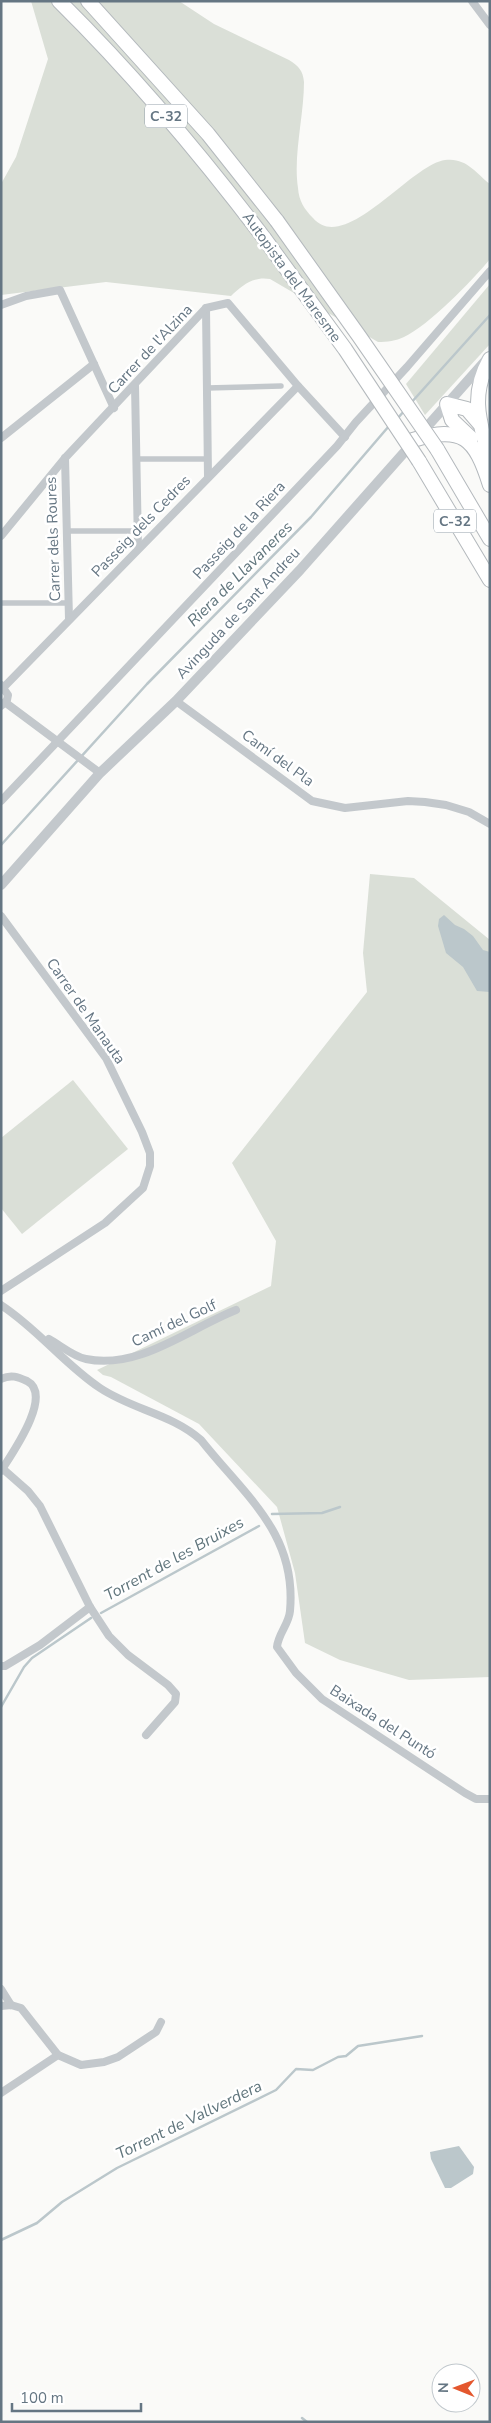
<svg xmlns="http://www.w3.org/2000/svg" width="491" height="2423" viewBox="0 0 491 2423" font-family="'Nunito Sans',sans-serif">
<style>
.green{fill:#dadfd7}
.water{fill:#bbc7cb}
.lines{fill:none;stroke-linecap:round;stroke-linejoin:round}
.stream{stroke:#bbc7cb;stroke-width:2.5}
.motorway-casing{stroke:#b4b9bd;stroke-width:16}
.pedestrian{stroke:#c3c8cc;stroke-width:5.5}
.minor{stroke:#c3c8cc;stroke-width:8}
.tertiary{stroke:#c3c8cc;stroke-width:10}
.motorway{stroke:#fff;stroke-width:14}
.motorway-bridge-casing{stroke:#b4b9bd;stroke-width:16;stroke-linecap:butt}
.motorway-bridge{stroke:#fff;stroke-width:14}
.labels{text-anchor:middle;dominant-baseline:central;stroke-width:5;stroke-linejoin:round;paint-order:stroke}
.shield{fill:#fff;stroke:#939fa8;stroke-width:1}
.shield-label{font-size:14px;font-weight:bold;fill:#657683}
.street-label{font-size:15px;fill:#657683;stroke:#fff}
.water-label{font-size:16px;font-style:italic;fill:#60757c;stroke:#fff}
</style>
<rect width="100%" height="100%" fill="#fafaf8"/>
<g class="green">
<path d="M31,1h148l35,23 75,36c10,6 14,11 15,22 0,34 -11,73 -6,106 1,13 6,21 15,30 32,37 97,-53 132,-58 21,-3 31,13 45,24v75c-17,21 -62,67 -86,78 -8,4 -17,5 -26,5l-108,-63c-16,-3 -28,6 -39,17l-125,-14 -105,13v-111l15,-27 32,-98z"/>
<path d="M490,284v60l-65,71 -19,-31z"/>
<path d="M370,874l44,4 76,62v737l-81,3 -69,-20 -35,-17 -10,-70 -18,-66 -78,-83 -88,-47 -8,-2 -6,-5 174,-84 5,-45 -44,-78 135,-171 -4,-39z"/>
<path d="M73,1080l55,69 -106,85 -21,-26v-70z"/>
</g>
<g class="water">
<path d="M444,915l11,10 9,4 9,7 10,14 7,2v40l-13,-1 -14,-24 -17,-14 -8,-27 1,-7z"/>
<path d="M459,2146l15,21 -1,7 -22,14h-6l-14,-29 -1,-7z"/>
</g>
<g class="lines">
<g class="stream">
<path d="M410,404l80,-89"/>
<path d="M397,419l8,-9"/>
<path d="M1,845l146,-161 164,-167 78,-91"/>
<path d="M272,1514l50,-1 18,-6"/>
<path d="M101,1613l158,-87"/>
<path d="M1,1707l23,-40 8,-9 59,-40"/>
<path d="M1,2240l36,-17 25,-21 55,-34 159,-78 20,-21 17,1 25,-13 8,-1 12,-10 64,-10"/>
<path d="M302,2418l5,4"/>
</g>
<defs>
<g id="motorway">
<path d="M59,1c75,74 142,154 205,237"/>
<path d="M88,1l120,133 69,87"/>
<path d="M490,359c-21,37 -10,64 0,102"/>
<path d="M471,438l-19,-18 -5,-16 20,5 12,14"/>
<path d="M413,440c50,-15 62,-2 77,45"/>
<path d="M437,449l53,90"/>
<path d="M419,461l71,119"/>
</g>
</defs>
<use href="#motorway" class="motorway-casing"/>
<g class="pedestrian">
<path d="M207,388l74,-2"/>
<path d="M137,459h71"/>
<path d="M67,531h71"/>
<path d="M1,603h68"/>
</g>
<g class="minor">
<path d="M472,1l18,24"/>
<path d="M1,305l25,-9 34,-6 54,118"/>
<path d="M206,308l2,169"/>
<path d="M135,385l3,163"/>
<path d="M1,438l93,-74"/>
<path d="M65,458l4,161"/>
<path d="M1,536l64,-78 141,-150 22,-5 70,83 47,51"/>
<path d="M1,685l7,10 -1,5 -6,6"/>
<path d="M4,687l294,-301"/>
<path d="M176,701l136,100 33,7 63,-7 17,1 21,3 23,7 21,12"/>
<path d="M6,703l94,70"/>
<path d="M1,801l336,-355 19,-24 51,-55 83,-96"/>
<path d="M1,916l105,142 36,74 8,21v13l-7,22 -38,35 -104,68"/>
<path d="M1,1305c37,24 63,59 99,83 33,22 72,26 101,52 44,56 96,93 89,171 -1,13 -12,23 -13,36l19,26 26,26 143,94 11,6h14"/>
<path d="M49,1339c11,6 25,18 37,20 53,11 102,-30 150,-49"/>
<path d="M1,1379c10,-5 17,-2 26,2 27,14 -16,74 -26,90"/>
<path d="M3,1469l25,22 12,15 50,101 19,29 19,19 40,30 8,9 -1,8 -29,33"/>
<path d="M1,1666h4l35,-21 50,-38"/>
<path d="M1,1989l10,16"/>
<path d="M1,2006l10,-1 10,3 37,47 23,10 23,-3 14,-5 38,-25 5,-10"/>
<path d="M1,2093l57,-38"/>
</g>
<path class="tertiary" d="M1,885l99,-112 76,-72 124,-131 187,-211"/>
<use href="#motorway" class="motorway"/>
<defs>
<g id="motorway-bridge">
<path d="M277,221l82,115 78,113"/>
<path d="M264,238l81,111 74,112"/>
</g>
</defs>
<use href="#motorway-bridge" class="motorway-bridge-casing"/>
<use href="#motorway-bridge" class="motorway-bridge"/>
</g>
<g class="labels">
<g class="shield">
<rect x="145" y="104.5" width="42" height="23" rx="4"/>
<rect x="434" y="509.5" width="42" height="23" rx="4"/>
</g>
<g class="shield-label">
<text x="166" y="116">C-32</text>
<text x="455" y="521">C-32</text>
</g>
<g class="street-label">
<text transform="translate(292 277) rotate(54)">Autopista del Maresme</text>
<text transform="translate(150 349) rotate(-47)">Carrer de l'Alzina</text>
<text transform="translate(141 526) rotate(-46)">Passeig dels Cedres</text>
<text transform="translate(239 530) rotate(-47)">Passeig de la Riera</text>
<text transform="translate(53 539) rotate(-92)">Carrer dels Roures</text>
<text transform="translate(238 613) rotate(-47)">Avinguda de Sant Andreu</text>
<text transform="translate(278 758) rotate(36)">Camí del Pla</text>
<text transform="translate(86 1011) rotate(55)">Carrer de Manauta</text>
<text transform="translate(174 1323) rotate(-25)">Camí del Golf</text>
<text transform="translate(383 1722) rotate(33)">Baixada del Puntó</text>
</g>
<g class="water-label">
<text transform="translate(240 574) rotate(-45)">Riera de Llavaneres</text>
<text transform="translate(174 1559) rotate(-29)">Torrent de les Bruixes</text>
<text transform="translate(189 2120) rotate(-26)">Torrent de Vallverdera</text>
</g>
</g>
<rect width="491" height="2423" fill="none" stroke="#657683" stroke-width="5"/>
<g transform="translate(456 2388) rotate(271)"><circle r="24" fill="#ffffff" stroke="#c1c8cd"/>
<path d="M0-4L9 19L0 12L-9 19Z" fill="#e4572e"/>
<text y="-8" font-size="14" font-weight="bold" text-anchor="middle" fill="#657683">N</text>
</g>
<path d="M12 2403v8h129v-8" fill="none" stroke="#657683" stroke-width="2.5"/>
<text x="20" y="2403" font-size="15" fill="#657683" stroke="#ffffff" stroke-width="4" paint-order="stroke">100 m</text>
</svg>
